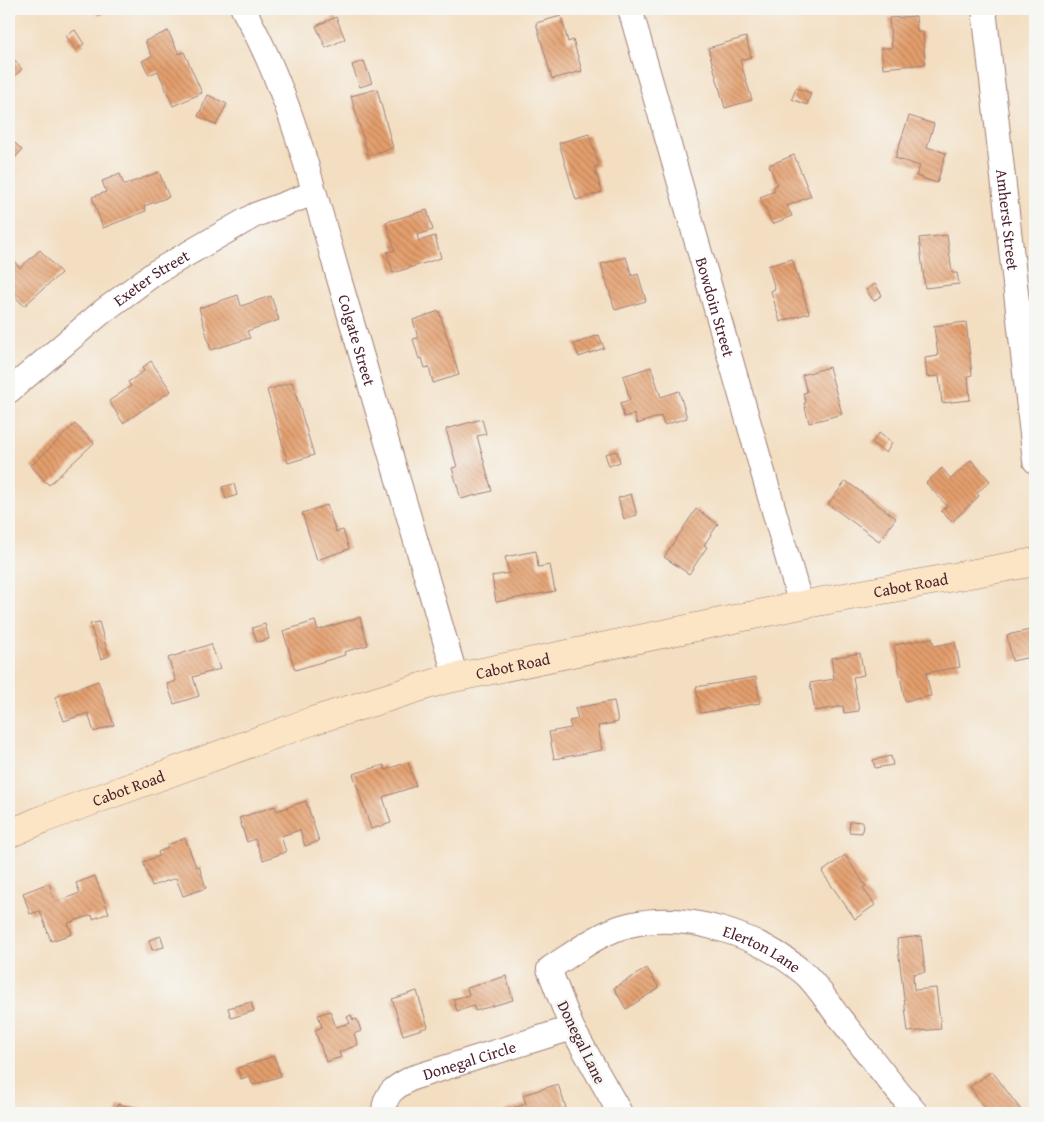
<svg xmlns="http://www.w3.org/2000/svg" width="1044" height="1122" viewBox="0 0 1044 1122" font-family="'Gentium Book Plus',serif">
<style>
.building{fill:url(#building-back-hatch)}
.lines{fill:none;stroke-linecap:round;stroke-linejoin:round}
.street-casing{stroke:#9e7e76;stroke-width:26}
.secondary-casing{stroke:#9e7e76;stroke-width:29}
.street{stroke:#fff;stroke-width:24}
.secondary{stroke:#fce5c4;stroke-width:28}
.labels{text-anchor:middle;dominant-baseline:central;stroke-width:5;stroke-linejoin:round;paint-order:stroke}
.street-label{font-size:16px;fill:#4a1f2b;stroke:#f6f6f2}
</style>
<defs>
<pattern id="building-back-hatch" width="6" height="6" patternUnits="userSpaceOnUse" patternTransform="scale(1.25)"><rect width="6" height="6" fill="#e49f6d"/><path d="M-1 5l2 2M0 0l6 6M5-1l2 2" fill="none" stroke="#bb815a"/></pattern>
</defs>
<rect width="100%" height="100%" fill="#f6f6f2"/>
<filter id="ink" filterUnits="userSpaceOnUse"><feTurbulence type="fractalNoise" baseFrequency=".02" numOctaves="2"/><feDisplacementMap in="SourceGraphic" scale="10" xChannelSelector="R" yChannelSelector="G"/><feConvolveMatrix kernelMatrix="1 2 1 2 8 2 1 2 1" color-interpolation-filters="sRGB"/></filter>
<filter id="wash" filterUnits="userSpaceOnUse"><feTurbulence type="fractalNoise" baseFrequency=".0096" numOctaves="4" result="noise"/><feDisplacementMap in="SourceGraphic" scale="20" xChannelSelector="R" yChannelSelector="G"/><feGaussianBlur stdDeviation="1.12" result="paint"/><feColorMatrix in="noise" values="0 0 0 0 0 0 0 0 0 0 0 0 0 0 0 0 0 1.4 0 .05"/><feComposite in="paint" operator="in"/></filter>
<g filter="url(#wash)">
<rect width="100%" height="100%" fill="#f3dec1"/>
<g id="blocks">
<g class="building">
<path d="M93,9h17l-11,7z"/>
<path d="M329,9h12l-10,4z"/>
<path d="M561,16l7,26 5,-2 9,31 -30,8 -16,-56z"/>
<path d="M916,16l1,16h6l2,32 -42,4 -2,-20h11l-3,-30z"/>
<path d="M336,17l9,22 -19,9 -10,-22z"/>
<path d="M75,30l9,14 -8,6 -10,-14z"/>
<path d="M168,31l11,23 5,-2 18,41 -29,13 -15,-35 -9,4 -7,-14 10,-5 -7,-15z"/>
<path d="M746,37l5,20 -11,3 12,40 -27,8 -17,-60z"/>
<path d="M9,54l13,15 -13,12z"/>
<path d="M364,61l8,22 -12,4 -8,-22z"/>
<path d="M9,83l6,7 -6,5z"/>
<path d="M796,88l15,5 -4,12 -15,-6z"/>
<path d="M377,89l16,59 -25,7 -17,-59z"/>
<path d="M208,95l19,9 -11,21 -18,-9z"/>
<path d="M909,116l25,8 -7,23 19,6 -9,30 -21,-7 4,-10 -25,-8z"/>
<path d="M589,134l10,32 -5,1 8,25 -26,8 -17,-57z"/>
<path d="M15,143l7,7 -9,10 -4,-4v-7z"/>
<path d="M794,155l17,41 -24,10 5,10 -20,8 -12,-27 15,-6 -2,-4 4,-2 -8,-20z"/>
<path d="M159,172l10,25 -25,9 2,5 -43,17 -11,-31 14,-5 -4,-11 18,-7 4,11z"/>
<path d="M427,210l6,20 -16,5 2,6 16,-5 6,22 -48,15 -6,-21 8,-2 -9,-28z"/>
<path d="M947,235l5,38h5l2,11 -34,4 -6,-50z"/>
<path d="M40,250l21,23 -37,33 -15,-16v-28l3,-3 8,9z"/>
<path d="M626,257l6,19 6,-2 8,27 -31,9 -14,-46z"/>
<path d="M792,259l17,54 -29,9 -9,-31 4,-2 -7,-23z"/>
<path d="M875,284l7,11 -8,6 -8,-11z"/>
<path d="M238,295l3,11 30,-10 8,24 -32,11 3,7 -39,12 -12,-42z"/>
<path d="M439,311l20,64 -26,8 -4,-16 -4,1 -3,-10 -3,1 -6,-20 5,-1 -5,-18z"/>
<path d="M966,322l6,53 -4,1 2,24 -28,3 -3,-27 -12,1 -2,-19 13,-2 -4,-30z"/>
<path d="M599,335l5,13 -25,9 -5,-13z"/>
<path d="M151,361l20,30 -48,32 -14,-22 22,-15 -3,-4 16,-11 -2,-3z"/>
<path d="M651,367l10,30 18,-6 8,27 -23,7 -3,-9 -24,8 -3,-10 -10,3 -4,-14 10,-3 -7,-24z"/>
<path d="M829,367l13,47 -33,9 -5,-20h2l-3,-10 4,-1 -5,-17z"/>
<path d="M292,382l22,73 -26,8 -21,-73z"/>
<path d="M482,419l4,15 -9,2 15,55 -31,8 -9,-31 5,-1 -11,-38z"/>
<path d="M75,424l19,19 -45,42 -18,-19z"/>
<path d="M879,433l13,10 -6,10 -14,-10z"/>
<path d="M617,451l3,11 -11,4 -4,-12z"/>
<path d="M971,460l19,21 -13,12 2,3 -27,26 -11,-11 6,-5 -21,-23 16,-15 9,11z"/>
<path d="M846,481l50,37 -17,23 -51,-37z"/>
<path d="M234,484l3,11 -11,4 -4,-12z"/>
<path d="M631,494l6,21 -13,4 -6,-21z"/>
<path d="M327,505l9,27 7,-2 6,19 -32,11 -15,-47z"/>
<path d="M696,509l22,15 -14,21 3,2 -18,27 -25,-17z"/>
<path d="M536,551l2,16 12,-2 5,26 -59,11 -4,-26 17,-3 -4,-16z"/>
<path d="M360,617l8,28 -24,7 1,3 -50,15 -12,-39 32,-10 3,9z"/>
<path d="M99,622l10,34 -8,3 -11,-35z"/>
<path d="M265,624l4,15 -12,3 -5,-14z"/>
<path d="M1035,629v27l-23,5 -5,-26z"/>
<path d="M932,638l2,8 21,-4 5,25 -34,6 5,23 -26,5 -11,-56z"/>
<path d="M211,644l9,25 -27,8 6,19 -25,8 -7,-20 9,-3 -8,-23z"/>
<path d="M860,653l4,22 -11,2 6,34 -15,2 -1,-7 -28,5 -5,-28 24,-4 -3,-21z"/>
<path d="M756,677l4,26 -59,10 -5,-26z"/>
<path d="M98,681l16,44 -20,7 -6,-19 -24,8 -9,-24z"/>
<path d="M614,701l4,21 -20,4 4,24 -48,9 -5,-27 22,-4 -2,-7 9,-2 -3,-11z"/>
<path d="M891,756l2,9 -18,3 -2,-8z"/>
<path d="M408,762l8,24 -33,11 8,26 -20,6 -18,-55 31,-9 1,5z"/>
<path d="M306,801l13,40 -14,5 -5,-16 -19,6 5,16 -23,8 -8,-21 -8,3 -8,-24 36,-12 2,5z"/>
<path d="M850,821l13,1 -1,11 -13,-1z"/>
<path d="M185,838l11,29 3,-1 7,22 -23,8 -7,-18 -24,8 -9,-24 16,-6 -1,-4 10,-4 -1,-3z"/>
<path d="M845,855l21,31 -3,2 12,17 -20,14 -33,-47z"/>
<path d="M95,876l14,37 -16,6 -1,-4 -24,8 4,11 -21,7 -11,-30 -10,3 -7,-21 26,-10 6,19 25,-9 -4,-10z"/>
<path d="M161,936l3,11 -12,3 -3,-10z"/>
<path d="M921,936l4,36 -12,2 1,16 22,-2 5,41 -33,3 -11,-93z"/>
<path d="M647,968l12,20 -33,21 -12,-21z"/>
<path d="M506,976l7,24 -38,11 -1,-5 -17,5 -4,-12 16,-4 -2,-7z"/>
<path d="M417,991l11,36 -25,8 -11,-36z"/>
<path d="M251,1002l3,9 -23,7 -3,-10z"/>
<path d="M330,1011l6,16 14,-4 -3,-6 4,-2 2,5 4,-1 4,12 -7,3 4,11 -19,7 2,5 -15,5 -11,-32 7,-3 -4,-12z"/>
<path d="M274,1056l7,20 -28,9 -4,-9 -8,3 -4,-11z"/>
<path d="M992,1071l31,42h-35l-18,-26z"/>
<path d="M558,1084l8,24 -17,5h-44l-1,-2 22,-7 -3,-9z"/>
<path d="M118,1104l24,5v4h-26z"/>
</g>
</g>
</g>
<g filter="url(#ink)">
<use href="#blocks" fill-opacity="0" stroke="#9e7e76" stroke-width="1"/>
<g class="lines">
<defs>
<g id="street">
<path id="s1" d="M243,9c48,84 70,181 97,273 39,132 78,264 116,396"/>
<path id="s2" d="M630,9l171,596"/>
<path id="s3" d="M984,9l51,452"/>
<path id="s4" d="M9,391l93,-79 54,-40 99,-57 59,-22"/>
<path id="s5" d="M384,1113c0,-20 11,-26 28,-35l160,-50"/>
<path id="s6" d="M620,1113l-48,-85 -23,-59c25,-16 51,-37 80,-44 59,-14 131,10 176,49 13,12 23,29 33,42 26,32 51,66 78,97"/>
</g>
<g id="secondary">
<path id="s7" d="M9,834l34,-15 269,-98 132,-41 357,-75 234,-43"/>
</g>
</defs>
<use href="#street" class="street-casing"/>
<use href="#secondary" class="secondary-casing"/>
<use href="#street" class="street"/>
<use href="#secondary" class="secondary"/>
</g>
</g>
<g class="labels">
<g class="street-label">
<text stroke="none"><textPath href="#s3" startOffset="212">Amherst Street</textPath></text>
<text stroke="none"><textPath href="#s4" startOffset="182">Exeter Street</textPath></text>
<text stroke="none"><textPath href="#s2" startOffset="310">Bowdoin Street</textPath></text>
<text stroke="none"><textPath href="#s1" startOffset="351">Colgate Street</textPath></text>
<text stroke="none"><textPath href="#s7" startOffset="938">Cabot Road</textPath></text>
<text stroke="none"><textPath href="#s7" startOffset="532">Cabot Road</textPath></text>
<text stroke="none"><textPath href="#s7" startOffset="128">Cabot Road</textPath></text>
<text stroke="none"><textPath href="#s6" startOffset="391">Elerton Lane</textPath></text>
<text transform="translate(582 1042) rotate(64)">Donegal Lane</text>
<text stroke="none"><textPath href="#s5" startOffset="108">Donegal Circle</textPath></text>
</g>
</g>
<rect width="1044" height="1122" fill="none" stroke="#f6f6f2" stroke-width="30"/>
</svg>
